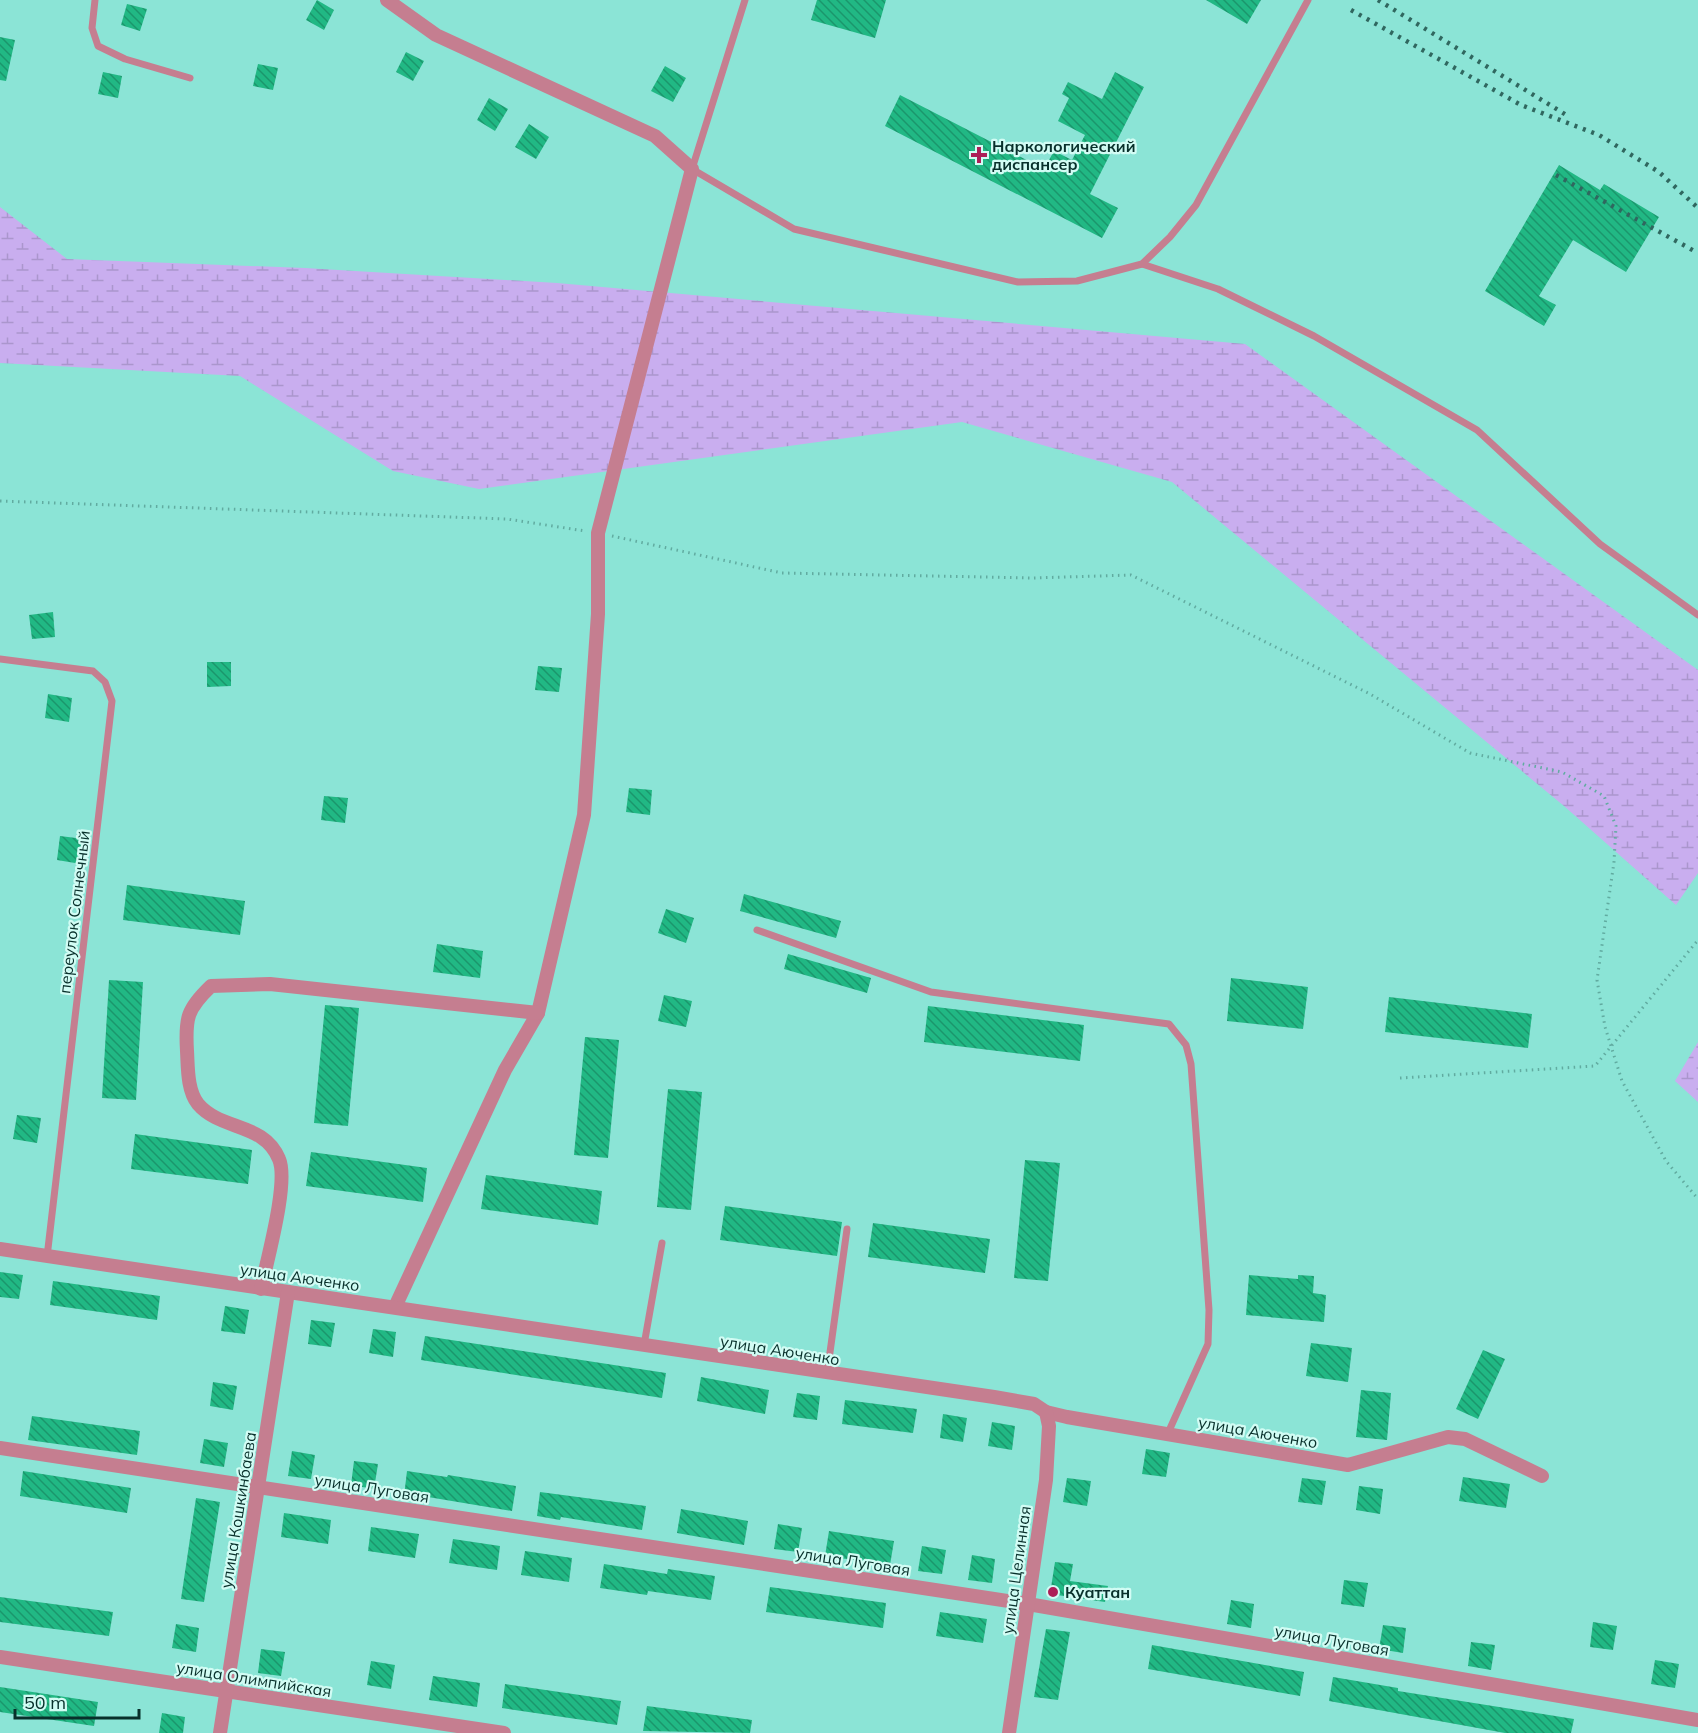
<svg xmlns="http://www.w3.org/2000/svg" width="1698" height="1733" viewBox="0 0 1698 1733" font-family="Mulish,sans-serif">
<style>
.wetland{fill:url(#wetland-marsh)}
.building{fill:url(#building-back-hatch)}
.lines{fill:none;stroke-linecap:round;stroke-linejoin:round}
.path{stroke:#61aba0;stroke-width:3;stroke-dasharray:1.5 4.5;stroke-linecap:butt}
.service{stroke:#c57e90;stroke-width:7}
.minor{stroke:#c57e90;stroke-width:14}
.rail{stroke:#30675f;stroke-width:4.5;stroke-dasharray:3 6;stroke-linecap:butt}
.poi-dot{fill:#ad1e57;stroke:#d2fcf4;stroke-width:2}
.labels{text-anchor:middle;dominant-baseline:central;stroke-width:4.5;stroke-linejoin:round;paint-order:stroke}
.poi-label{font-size:16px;font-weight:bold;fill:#08302b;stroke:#d2fcf4;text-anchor:start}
.street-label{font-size:16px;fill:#08302b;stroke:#d2fcf4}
</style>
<defs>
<pattern id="wetland-marsh" width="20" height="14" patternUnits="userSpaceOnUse" patternTransform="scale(1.5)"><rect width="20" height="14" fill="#c9aeef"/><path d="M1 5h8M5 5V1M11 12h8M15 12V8" fill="none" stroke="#ab96cd"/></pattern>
<pattern id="building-back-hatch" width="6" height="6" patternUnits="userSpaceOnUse" patternTransform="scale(1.5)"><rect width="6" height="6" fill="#21b884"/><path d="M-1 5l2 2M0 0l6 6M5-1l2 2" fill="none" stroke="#1b966c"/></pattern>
</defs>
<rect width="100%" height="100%" fill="#8be4d6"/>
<g class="wetland">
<path d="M0,207l67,52 238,9 252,15 688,61 453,326v203l-22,32 -112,-99 -392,-324 -210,-60 -483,67 -86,-18 -153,-95 -240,-13z"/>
<path d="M1698,1042v60l-23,-21z"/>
</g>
<g class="building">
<path d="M317,0l17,10 -10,20 -18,-10z"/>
<path d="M817,0h69l-11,38 -64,-18z"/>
<path d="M1206,0h55l-14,24z"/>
<path d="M127,4l20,5 -7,22 -19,-6z"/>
<path d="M0,37l15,3 -9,41 -6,-1z"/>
<path d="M406,52l18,9 -11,20 -17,-9z"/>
<path d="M258,64l20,4 -5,22 -20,-4z"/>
<path d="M665,66l21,12 -13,24 -22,-11z"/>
<path d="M103,72l19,4 -4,22 -20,-4z"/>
<path d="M1115,72l29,15 -54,107 28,14 -16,30 -217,-112 15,-31 144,74 10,-18 18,9 13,-25 -27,-14 11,-23 -7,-4 6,-12 34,17z"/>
<path d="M489,98l19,11 -13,22 -18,-11z"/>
<path d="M529,124l20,13 -13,22 -21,-12z"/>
<path d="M1559,165l41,25 4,-6 55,33 -33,55 -53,-32 -34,56 17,9 -12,21 -59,-35z"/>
<path d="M53,612l2,25 -23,2 -3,-24z"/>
<path d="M207,662h24v24l-24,1z"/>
<path d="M538,666l24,2 -3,24 -24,-2z"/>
<path d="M48,694l24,4 -3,24 -24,-4z"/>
<path d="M629,788l23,2 -2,25 -24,-3z"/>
<path d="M324,796l24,2 -3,25 -24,-3z"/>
<path d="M60,836l24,3 -3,25 -24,-4z"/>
<path d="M127,885l118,16 -5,34 -117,-15z"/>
<path d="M744,894l97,27 -5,17 -96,-27z"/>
<path d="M666,909l28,9 -8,25 -28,-10z"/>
<path d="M437,944l46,7 -3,27 -47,-6z"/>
<path d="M788,954l83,24 -4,15 -83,-24z"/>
<path d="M1231,978l77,9 -5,42 -76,-8z"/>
<path d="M109,980l34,2 -7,118 -34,-2z"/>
<path d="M664,995l28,6 -6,26 -28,-6z"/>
<path d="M1389,997l143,17 -4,34 -143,-16z"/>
<path d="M325,1005l34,3 -11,118 -34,-3z"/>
<path d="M928,1006l156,19 -4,36 -156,-19z"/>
<path d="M585,1037l34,3 -11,118 -34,-3z"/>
<path d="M668,1089l34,3 -11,118 -34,-3z"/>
<path d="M17,1115l24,3 -4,25 -24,-4z"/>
<path d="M135,1134l117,16 -4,34 -117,-15z"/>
<path d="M311,1152l116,16 -4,34 -117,-16z"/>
<path d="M1025,1160l35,3 -12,118 -34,-3z"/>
<path d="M486,1175l116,16 -4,34 -117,-16z"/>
<path d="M725,1206l117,16 -5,34 -117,-16z"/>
<path d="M873,1223l117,16 -5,34 -117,-16z"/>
<path d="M0,1272l23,3 -4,24 -19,-2z"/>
<path d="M1249,1275l49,4v-4l16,1 -1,17 13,2 -2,27 -78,-7z"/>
<path d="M53,1281l107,15 -3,24 -107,-15z"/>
<path d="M225,1306l24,4 -4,24 -24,-3z"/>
<path d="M311,1320l24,3 -4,24 -23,-3z"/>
<path d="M373,1329l23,3 -3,25 -24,-4z"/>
<path d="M425,1336l241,37 -4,25 -241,-38z"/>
<path d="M1311,1343l41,5 -4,34 -42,-6z"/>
<path d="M1483,1350l22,9 -27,60 -22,-10z"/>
<path d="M701,1377l68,13 -4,24 -68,-13z"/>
<path d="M213,1382l24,4 -4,24 -23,-4z"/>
<path d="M1361,1390l30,3 -4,47 -31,-3z"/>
<path d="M797,1393l23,3 -3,24 -24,-3z"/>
<path d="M845,1400l72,9 -4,24 -71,-9z"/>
<path d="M943,1414l24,4 -4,24 -23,-4z"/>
<path d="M32,1416l108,15 -3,24 -109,-15z"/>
<path d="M992,1422l23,4 -3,24 -24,-4z"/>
<path d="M204,1439l24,4 -4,24 -24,-4z"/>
<path d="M1146,1449l24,4 -4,24 -24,-3z"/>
<path d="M292,1451l23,4 -4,24 -23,-3z"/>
<path d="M354,1461l24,3 -4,25 -23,-4z"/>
<path d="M23,1471l108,17 -4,25 -107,-17z"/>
<path d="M407,1471l40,6 1,-2 68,11 -4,25 -84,-14 -1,2 -23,-3z"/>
<path d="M1463,1477l47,7 -4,24 -47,-7z"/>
<path d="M1067,1478l24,3 -4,25 -24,-4z"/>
<path d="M1302,1478l24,3 -4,24 -24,-3z"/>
<path d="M1359,1486l24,3 -3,25 -24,-4z"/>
<path d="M540,1492l106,14 -4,24 -81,-13 -1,3 -23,-4z"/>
<path d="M196,1498l24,4 -16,100 -23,-3z"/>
<path d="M681,1509l67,12 -4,24 -67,-12z"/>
<path d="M284,1513l47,7 -3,24 -47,-7z"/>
<path d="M778,1524l24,4 -4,24 -24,-3z"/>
<path d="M371,1527l48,7 -4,24 -47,-7z"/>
<path d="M829,1531l65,10 -4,24 -65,-9z"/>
<path d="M453,1539l47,7 -3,24 -48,-7z"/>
<path d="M922,1546l24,4 -4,24 -24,-3z"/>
<path d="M525,1551l47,7 -3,24 -48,-7z"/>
<path d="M972,1555l23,4 -3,24 -24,-3z"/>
<path d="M1055,1562l18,2 -3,17 38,5 -3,16 -55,-8z"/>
<path d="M604,1564l63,10 1,-5 47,7 -4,24 -63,-9 -1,4 -47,-7z"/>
<path d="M1344,1580l24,3 -4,24 -23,-3z"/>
<path d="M770,1587l116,16 -3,25 -117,-16z"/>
<path d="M0,1597l113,15 -4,24 -109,-14z"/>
<path d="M1231,1600l23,4 -3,24 -24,-4z"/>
<path d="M940,1612l47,7 -4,24 -47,-7z"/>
<path d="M1593,1622l24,4 -4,24 -23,-3z"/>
<path d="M176,1624l23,4 -3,24 -24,-4z"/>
<path d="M1383,1625l23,3 -3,25 -24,-4z"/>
<path d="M1046,1629l24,3 -12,68 -24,-3z"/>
<path d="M1471,1642l24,3 -4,25 -23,-4z"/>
<path d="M1152,1645l152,27 -4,24 -152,-27z"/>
<path d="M261,1649l24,3 -4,24 -23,-3z"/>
<path d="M1655,1660l24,4 -4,24 -24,-4z"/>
<path d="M371,1661l24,4 -4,24 -24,-4z"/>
<path d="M433,1676l47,7 -3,24 -48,-7z"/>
<path d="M1333,1677l65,11v3l176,28 -3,14h-66l-176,-32z"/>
<path d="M505,1684l116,17 -4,24 -115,-17z"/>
<path d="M0,1687l98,15 -4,24 -94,-14z"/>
<path d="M647,1706l105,14 -2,13 -107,-2z"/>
<path d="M162,1713l23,4 -2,16h-24z"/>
</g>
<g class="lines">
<g class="path">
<path d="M0,501l507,18 78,12"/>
<path d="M612,536l170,37 251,5 98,-3 239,119 100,59 92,19 42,24 12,30 -2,36 -17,118 8,47 17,54 44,80 32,38"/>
<path d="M1400,1078l195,-12 103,-126"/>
</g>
<g class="service">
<path d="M95,0l-3,28 6,18 27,13 65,19"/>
<path d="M745,0l-53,169 102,60 224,53 59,-1 65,-17 28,-27 26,-32 112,-205"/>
<path d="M1142,264l76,25 96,47 163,94 123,114 98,71"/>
<path d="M0,659l93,12 12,11 7,19 -65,556"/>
<path d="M757,930l174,62 238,32 17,21 5,19 18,246 -1,34 -40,89"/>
<path d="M644,1345l18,-102"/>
<path d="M827,1374l20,-145"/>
</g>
<g class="minor">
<path d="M387,0l49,35 219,101 37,33 -94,364v81l-14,201 -46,198 -33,57 -110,237"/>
<path d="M0,1249l994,148 40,7 12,8 21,5 281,48 100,-28 17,2 77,37"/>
<path d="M261,1289c6,-29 28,-107 18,-130 -15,-37 -58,-28 -81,-55 -11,-14 -10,-37 -11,-53 -2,-33 0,-42 24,-65l59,-2 268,29"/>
<path d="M0,1448l1028,156 670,116"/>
<path d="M0,1657l504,76"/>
<path d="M220,1733l68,-441"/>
<path d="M1009,1733l37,-253 3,-54 -3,-14"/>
</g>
<g class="rail">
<path d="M1378,0l190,116"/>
<path d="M1351,10l170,95 78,30 60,37 39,36"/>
<path d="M1556,175l142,78"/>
</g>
</g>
<g class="poi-dot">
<path d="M976 146h6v6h6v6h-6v6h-6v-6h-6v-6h6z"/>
<circle cx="1053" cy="1592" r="6"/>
</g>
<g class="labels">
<g class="poi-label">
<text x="992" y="146">Наркологический<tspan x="992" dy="18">диспансер</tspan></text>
<text x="1065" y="1592">Куаттан</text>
</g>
<g class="street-label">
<text transform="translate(74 912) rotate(-83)">переулок Солнечный</text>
<text transform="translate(300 1277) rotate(8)">улица Аюченко</text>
<text transform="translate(780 1350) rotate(9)">улица Аюченко</text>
<text transform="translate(1258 1432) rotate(10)">улица Аюченко</text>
<text transform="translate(372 1488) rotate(9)">улица Луговая</text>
<text transform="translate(238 1510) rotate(-81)">улица Кошкинбаева</text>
<text transform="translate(853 1561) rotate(9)">улица Луговая</text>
<text transform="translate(1016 1570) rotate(-82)">улица Целинная</text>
<text transform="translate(1332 1640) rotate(10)">улица Луговая</text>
<text transform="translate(254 1679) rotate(9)">улица Олимпийская</text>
</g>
</g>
<path d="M15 1709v9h124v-9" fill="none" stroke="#08302b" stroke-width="3"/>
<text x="24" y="1709" font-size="18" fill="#08302b" stroke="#d2fcf4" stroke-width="4.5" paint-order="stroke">50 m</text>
</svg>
